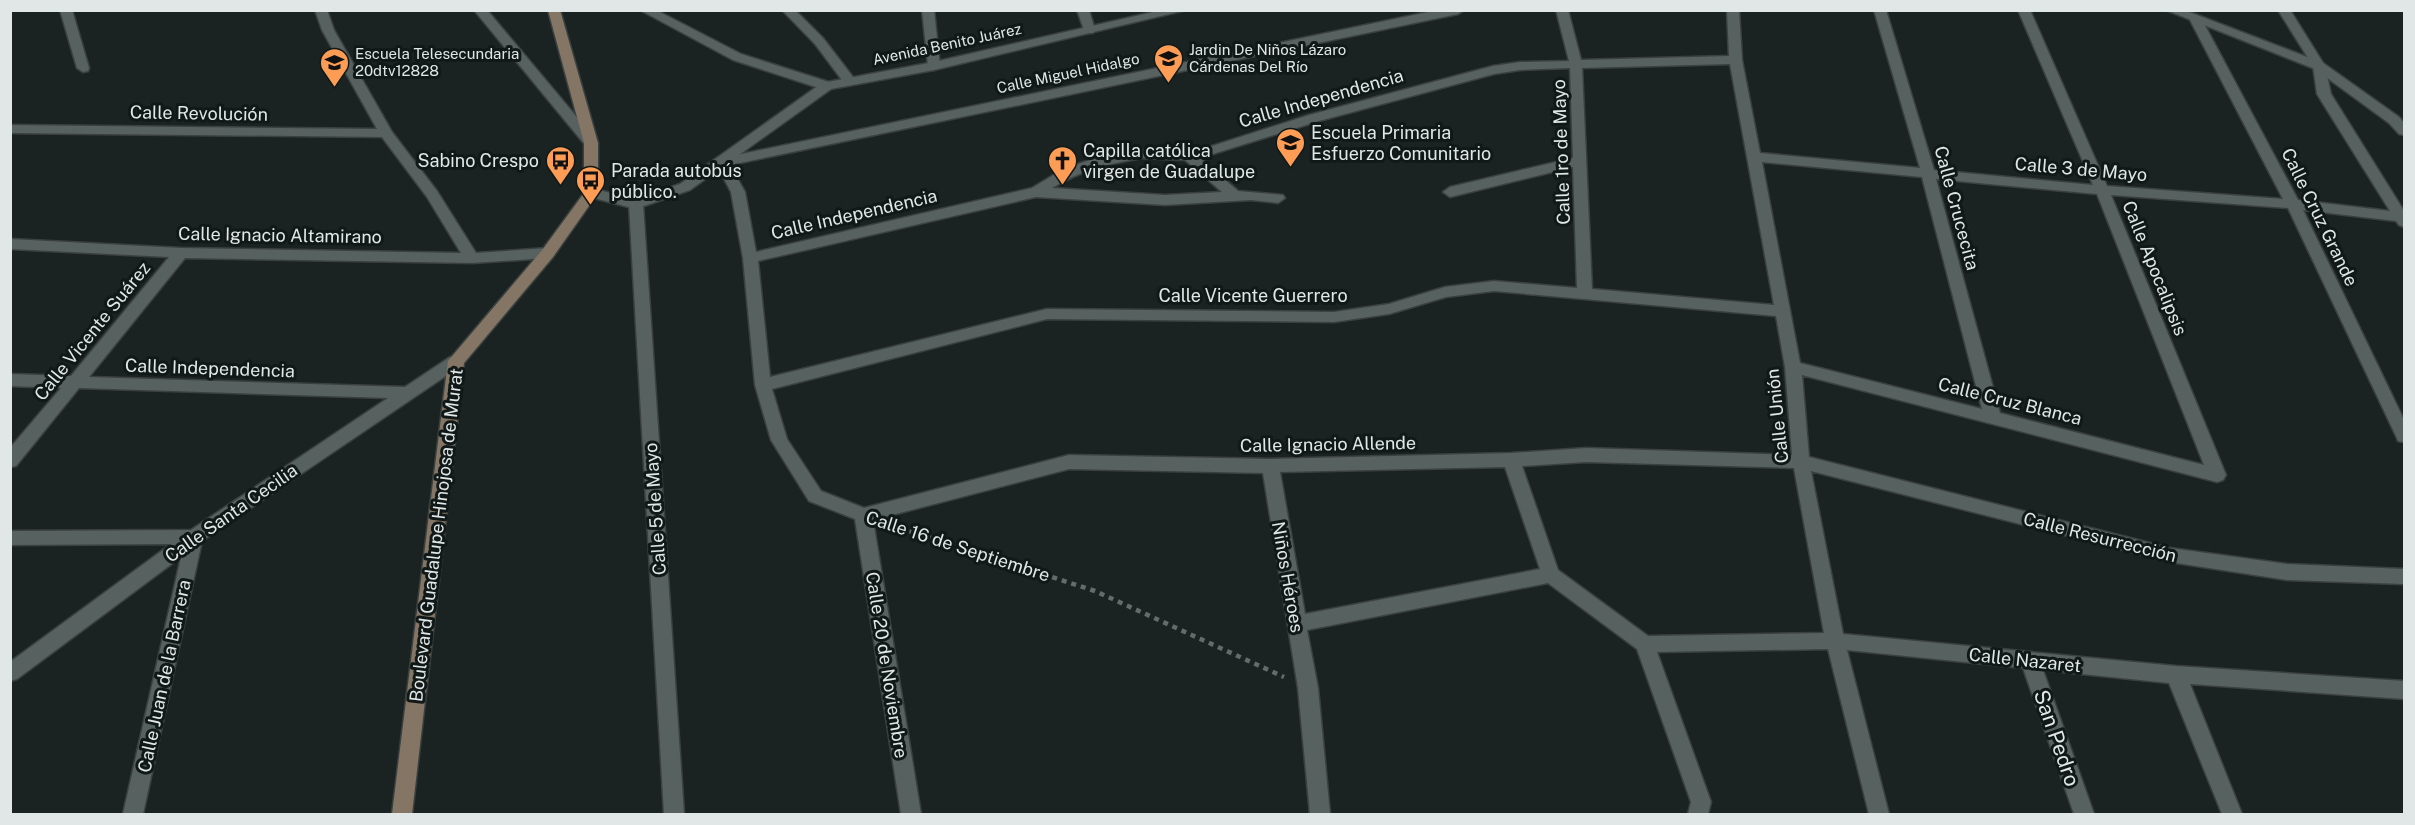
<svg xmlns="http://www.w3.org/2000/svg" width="2415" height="825" viewBox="0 0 2415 825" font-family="'Public Sans',sans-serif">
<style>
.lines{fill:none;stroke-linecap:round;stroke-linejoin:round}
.minor-casing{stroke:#3a4040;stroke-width:3}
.tertiary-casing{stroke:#3a4040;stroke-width:3}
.secondary-casing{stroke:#3a4040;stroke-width:3}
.path{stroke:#646c6b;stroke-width:4.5;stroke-dasharray:5 5;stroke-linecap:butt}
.minor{fill:#57615f;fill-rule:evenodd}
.tertiary{fill:#57615f;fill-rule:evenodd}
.secondary{fill:#847564;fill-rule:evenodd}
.labels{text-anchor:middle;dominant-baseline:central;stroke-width:6;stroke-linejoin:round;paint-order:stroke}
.far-street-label{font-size:15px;fill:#e1e6e6;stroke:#111918}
.far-poi-label{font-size:15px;fill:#e1e6e6;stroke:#111918;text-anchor:start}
.street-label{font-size:18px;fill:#e1e6e6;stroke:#111918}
.poi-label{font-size:18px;fill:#e1e6e6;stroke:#111918;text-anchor:start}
.near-street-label{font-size:21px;fill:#e1e6e6;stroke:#111918}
</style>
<rect width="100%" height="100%" fill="#1a2321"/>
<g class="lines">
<defs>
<g id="minor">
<path d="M60,10h12l17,58 -1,3 -5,1 -6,-4z"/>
<path d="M315,10h12l7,20 58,102 45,59 39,62 72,-5 7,5 -7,5 -76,5 -287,-5 -96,119 316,10 45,-30h12l2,4 -2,4 -260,176 -59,273h-20l58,-257 -164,122 -7,2v-19l161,-118 -161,1v-14l181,-1 197,-132 -309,-10 -63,78 -6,1v-19l51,-60 -51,-2v-12l61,2 98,-119 -159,-8v-10l171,9 280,5 -34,-56 -45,-60 -372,-4v-8l367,4 -55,-99z"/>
<path d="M474,10h13l109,130 2,3 -2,3h-10z"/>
<path d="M640,10h16l85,44 91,29 1,3 -6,4 -5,-1 -89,-29z"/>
<path d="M782,10h13l28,28 33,43 -1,3h-10l-30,-40z"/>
<path d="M922,10h12l6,56 -6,4 -6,-4z"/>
<path d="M1077,10h12l6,20 -2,3h-8z"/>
<path d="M1438,10h26l-6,4 -728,151 15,27 11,60 276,-64 33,-20 32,-10 45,-8 47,2 20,-5 100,-32 184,-49 27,-4 49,-1 -13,-51h12l13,50 148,-4 -2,-46h12l3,50 18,93 160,15 -46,-158h12l48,160 159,15 -75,-175h12l77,176 176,13 -94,-181 6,-4 6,4 97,182 92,11 -73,-117 -4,-28 -35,-56h12l35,56 6,28 73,117v16l-5,-2 -3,-4 -93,-11 101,210v22l-6,-1 -2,-5 -108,-228 -177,-13 115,280 -3,5 -6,2 -415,-107 7,82 361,91 117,16 117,5v15l-117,-4 -117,-18 -359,-91 32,163 333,32 228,15v18l-214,-15 52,130h-20l-53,-131 -126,-13 51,144h-20l-51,-146 -176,-18 42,164h-20l-41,-165 -171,3 54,150 -3,12h-20l3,-12 -54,-153 -89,-66 -241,47 11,58 12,126h-20l-12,-126 -35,-215 -194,-4 -196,51 48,294h-20l-46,-295 -46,-18 -38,-61 -16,-55 -12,-127 -12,-66 -16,-30 2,-3zM1730,64l44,241 -182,-16 -10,-221zM1570,68l3,90 -123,29 -7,5 7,5 123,-30 4,121 -83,-7 -49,6 -56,17 -55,8 -287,-3 -277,68 -12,-116 278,-64 129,8 86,-5 27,3 7,-5 -2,-3 -45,-4 -38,-33 119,-37 175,-47 26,-4zM1142,158l43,2 37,32 -57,3 -113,-7c30,-18 55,-24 90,-30zM1762,162l160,15 60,232 -182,-46zM1936,179l161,15 107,271 -204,-52zM1494,291l282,25 9,51 7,88 -206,-7 -75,5 -241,6 -201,-4 -205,53 -43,-17 -34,-52 -15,-50 275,-70 287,3 55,-8 57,-17zM1586,462l208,6 30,165 -176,3 -90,-66 -36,-104zM1505,467l35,102 -235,45 -25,-142z"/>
<path d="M636,199l7,5 41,610h-20l-35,-610z"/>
</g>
<g id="tertiary">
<path d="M1162,10h24l-252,60 -103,19 -141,101 -49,17 -5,2 -50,-13 -2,-3 7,-5 44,11 45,-15 142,-101 112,-21z"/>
<path d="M2166,10h18l139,53 76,54 5,6v12l-5,-1 -10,-11 -74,-54z"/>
</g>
<path id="secondary" d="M548,10h12l38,133v50l-45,64 -89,106 -52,451h-20l56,-453 95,-112 41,-56v-50z"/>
</defs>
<use href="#minor" class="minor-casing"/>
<use href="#tertiary" class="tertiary-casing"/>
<use href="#secondary" class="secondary-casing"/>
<path class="path" d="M900,528l195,63 189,86"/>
<use href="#minor" class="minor"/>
<use href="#tertiary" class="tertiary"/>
<use href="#secondary" class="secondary"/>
</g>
<defs>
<symbol id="school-pin" viewBox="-11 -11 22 30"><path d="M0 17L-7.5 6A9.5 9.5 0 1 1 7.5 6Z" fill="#fd9d55" stroke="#111918"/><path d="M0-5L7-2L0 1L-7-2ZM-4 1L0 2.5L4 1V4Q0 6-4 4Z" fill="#111"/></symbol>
<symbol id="bus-pin" viewBox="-11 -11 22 30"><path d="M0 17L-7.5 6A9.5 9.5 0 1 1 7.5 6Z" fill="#fd9d55" stroke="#111918"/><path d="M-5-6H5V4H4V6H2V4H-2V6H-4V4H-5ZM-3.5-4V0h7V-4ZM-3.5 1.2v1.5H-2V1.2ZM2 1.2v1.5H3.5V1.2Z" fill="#111"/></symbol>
<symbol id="church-pin" viewBox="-11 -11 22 30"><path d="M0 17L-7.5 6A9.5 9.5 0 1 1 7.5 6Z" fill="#fd9d55" stroke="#111918"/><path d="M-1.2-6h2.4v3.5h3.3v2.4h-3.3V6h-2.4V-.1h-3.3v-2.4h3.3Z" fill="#111"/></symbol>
</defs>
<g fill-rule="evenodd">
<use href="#school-pin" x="1152" y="42" width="33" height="45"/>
<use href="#school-pin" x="318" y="46" width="33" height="45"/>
<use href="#school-pin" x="1274" y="126" width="33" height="45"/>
<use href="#bus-pin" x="544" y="144" width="33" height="45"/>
<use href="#church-pin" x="1046" y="144" width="33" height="45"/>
<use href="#bus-pin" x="574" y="164" width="33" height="45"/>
</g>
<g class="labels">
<g class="far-street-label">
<text transform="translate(947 44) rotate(-12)">Avenida Benito Juárez</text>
<text transform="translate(1068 73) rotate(-12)">Calle Miguel Hidalgo</text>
</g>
<g class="far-poi-label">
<text x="1189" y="49">Jardin De Niños Lázaro<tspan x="1189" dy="17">Cárdenas Del Río</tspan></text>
<text x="355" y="53">Escuela Telesecundaria<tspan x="355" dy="17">20dtv12828</tspan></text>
</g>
<g class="street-label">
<text transform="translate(1321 98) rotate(-16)">Calle Independencia</text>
<text transform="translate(199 113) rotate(1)">Calle Revolución</text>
<text transform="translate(1561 152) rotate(-92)">Calle 1ro de Mayo</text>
<text transform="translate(2081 169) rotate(5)">Calle 3 de Mayo</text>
<text transform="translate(1957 208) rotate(75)">Calle Crucecita</text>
<text transform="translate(854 214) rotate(-13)">Calle Independencia</text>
<text transform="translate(2320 217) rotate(64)">Calle Cruz Grande</text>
<text transform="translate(280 235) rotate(1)">Calle Ignacio Altamirano</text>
<text transform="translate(2155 268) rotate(68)">Calle Apocalipsis</text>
<text x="1253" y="295">Calle Vicente Guerrero</text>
<text transform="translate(92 331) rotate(-51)">Calle Vicente Suárez</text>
<text transform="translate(210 368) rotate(2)">Calle Independencia</text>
<text transform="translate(2010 401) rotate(14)">Calle Cruz Blanca</text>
<text transform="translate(1777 416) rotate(-96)">Calle Unión</text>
<text transform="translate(1328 444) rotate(-1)">Calle Ignacio Allende</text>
<text transform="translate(655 509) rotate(-94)">Calle 5 de Mayo</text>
<text transform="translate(231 513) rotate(-35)">Calle Santa Cecilia</text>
<text transform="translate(436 535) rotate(-83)">Boulevard Guadalupe Hinojosa de Murat</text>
<text transform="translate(2100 537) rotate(14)">Calle Resurrección</text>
<text transform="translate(958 546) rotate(18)">Calle 16 de Septiembre</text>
<text transform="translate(1288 577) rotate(80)">Niños Héroes</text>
<text transform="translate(2025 660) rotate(6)">Calle Nazaret</text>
<text transform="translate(887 665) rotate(81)">Calle 20 de Noviembre</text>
<text transform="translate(164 676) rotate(-78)">Calle Juan de la Barrera</text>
</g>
<g class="poi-label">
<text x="1311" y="132">Escuela Primaria<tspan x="1311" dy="21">Esfuerzo Comunitario</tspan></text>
<text x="1083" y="150">Capilla católica<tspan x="1083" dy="21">virgen de Guadalupe</tspan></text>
<text x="539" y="160" text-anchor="end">Sabino Crespo</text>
<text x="611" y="170">Parada autobús<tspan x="611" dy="21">público.</tspan></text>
</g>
<g class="near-street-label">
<text transform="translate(2057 738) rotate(71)">San Pedro</text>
</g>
</g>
<rect width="2415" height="825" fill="none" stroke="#e1e6e6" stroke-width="24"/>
</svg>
